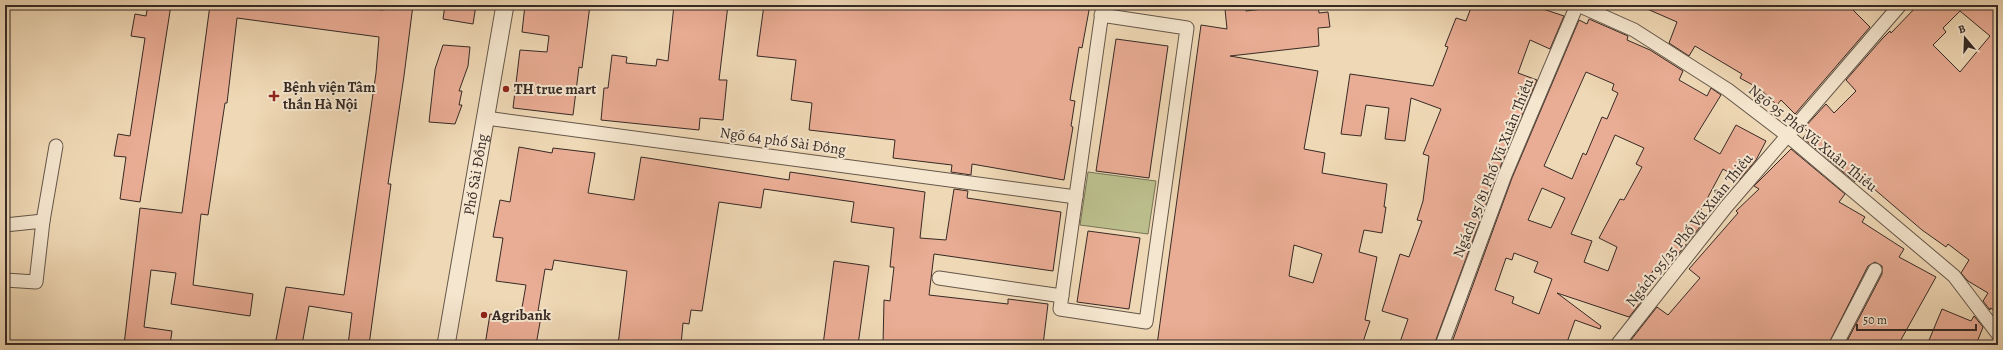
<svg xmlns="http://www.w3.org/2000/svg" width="2003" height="350" viewBox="0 0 2003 350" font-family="Alegreya,serif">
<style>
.green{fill:#bbbe8c;stroke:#787458}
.building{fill:#e9ac94;stroke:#362a25;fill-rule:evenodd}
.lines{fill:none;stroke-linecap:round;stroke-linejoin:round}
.minor-casing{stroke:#645649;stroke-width:15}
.tertiary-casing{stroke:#645649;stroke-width:19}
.minor{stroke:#f5e6cf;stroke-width:13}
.tertiary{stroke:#f5e6cf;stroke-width:17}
.poi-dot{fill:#8f2418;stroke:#f5e6cf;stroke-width:1.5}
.labels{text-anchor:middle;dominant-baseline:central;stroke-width:4;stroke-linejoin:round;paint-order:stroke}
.poi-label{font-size:15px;font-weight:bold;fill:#362a25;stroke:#f5e6cf;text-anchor:start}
.street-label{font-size:15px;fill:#362a25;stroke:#f5e6cf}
</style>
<rect width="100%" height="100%" fill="#efd8b5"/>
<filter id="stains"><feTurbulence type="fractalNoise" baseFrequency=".005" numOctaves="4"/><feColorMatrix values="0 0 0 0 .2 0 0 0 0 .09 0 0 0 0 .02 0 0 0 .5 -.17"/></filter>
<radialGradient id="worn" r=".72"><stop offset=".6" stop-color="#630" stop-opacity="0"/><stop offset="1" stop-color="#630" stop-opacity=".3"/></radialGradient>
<path class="green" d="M1088,172l68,9 -8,53 -68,-9z"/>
<g class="building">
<path d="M148,5h23l-31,197 -20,-3 6,-42 -12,-1 4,-22 12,2 15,-98 -14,-2 4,-22 11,2z"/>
<path d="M210,5h133l40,5v-5h30l-9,71 -16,108h3l-22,161h-21l4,-32 -43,-7 -7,39h-27l11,-58 58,8 32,-222 3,-36 -142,-19 -10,85h-2l-17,112 -7,-1 -8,71 60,9 -3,22 -79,-12 5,-31 -25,-3 -7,57 28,4 -2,14h-46l16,-137 42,5z"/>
<path d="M445,5h31l-3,19 -30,-5z"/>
<path d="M525,5h65l-8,63 -3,-1 -6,48 -60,-7 7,-58 27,2 2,-16 -27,-4z"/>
<path d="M674,5h54l-9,75h8l-4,40 -23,-2 -1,12 -98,-10 3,-32h4l4,-33 15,2 -1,6 30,3 1,-7 11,2z"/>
<path d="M764,5h326l-8,43 -3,-1 -9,53 5,1 -4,25 2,1 -9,53 -92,-16 -1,11 -20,-3 1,-7 -59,-7 2,-18 -86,-10 3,-27 -21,-3 5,-40 -39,-4z"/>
<path d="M1297,5h21l1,8 9,-1 2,15 -12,1 1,18 -89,10 88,15 -14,78 21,4 -3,20 65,11 -3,23h2l-4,26 -18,-3 -5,22 18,5 -12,63 5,1 -8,24h-205l44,-320 26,4 -2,-20 21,-2v4zM1294,245l28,9 -9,29 -24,-7z"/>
<path d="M1472,5h59l33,11 -14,33 -20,-9 -12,33 19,7 -39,92 -64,173h-35l9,-26 -26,-8 18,-57 9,3 13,-36 -5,-1 6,-19 6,-45 -6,-2 18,-45 -30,-11 -6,43 -20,-2 4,-31 -23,-3 -5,31 -20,-2 9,-60 83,12 15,-39 -3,-1 11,-28 10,3z"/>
<path d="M1638,5h210l22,22 -75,87 -14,-14 -4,5 -17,-16 -20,-11 2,-4 -47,-28 -6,10 -20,-13 8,-21z"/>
<path d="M1918,5h80v307l-8,-4v2l-7,-9 5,-8 -20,-12 -7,-8 8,-13 -21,-16 -2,3 -24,-17 -63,-54 -4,6 -52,-44 5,-6 -4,-4 22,-24 8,9 22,-22 -10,-11 36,-41 8,-8 1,2zM1960,11l30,25 -30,36 -27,-27 13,-13 -3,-4z"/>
<path d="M1589,19l39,17 -1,4 23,10 33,21 -4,9 28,16 4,-8 10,7 -27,44 26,15 16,-29 30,16 -10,19 -16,19 -17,-10 -23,43 7,4 -4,7 -27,34 -4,-3 -9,16 -7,-4 -17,27 6,4 -16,20 -72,-24 44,33 -1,3 -25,-9 -9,25h-115l61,-167 67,-158 8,4zM1586,72l28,12 -2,6 6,3 -11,26 -5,-2 -16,38 -3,-2 -11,26 -28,-13zM1615,135l29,13 -8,16 6,3 -18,33 -4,-1 -21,39 18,9 -9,24 -24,-9 8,-21 -21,-7zM1542,188l23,10 -14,30 -23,-8zM1514,253l24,9 -4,10 18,7 -13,35 -27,-11 2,-6 -19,-7 11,-32 6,2z"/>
<path d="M1116,39l52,7 -19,132 -53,-7z"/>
<path d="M443,45l27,2 -2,19 -9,25h3l-3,14h3l-7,19 -26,-2 6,-53z"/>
<path d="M519,147l33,6 1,-5 42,5 -7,40 46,7 7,-43 148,23 1,-8 135,20 -5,46 26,2 8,-51 14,2 -1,7 94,14 -8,59 -119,-17 -5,41 79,9v-5l40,5 -5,41h-160l1,-45 6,1 4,-34h-4l4,-39 -43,-6 3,-20 -90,-13 -3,19 -42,-6 -17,109 -11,-1 -2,14 -6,-1 -2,22h-63l9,-74 -73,-11 -2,10 -7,-1 -7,42h4l-6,34h-51l5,-31 30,5 6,-34 -30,-4 7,-43 -10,-1 7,-37 10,2z"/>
<path d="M1791,149l54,45 -6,8 26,15 -3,5 42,27 -5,8 37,20 -38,68h-53l37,-71v-8l-7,-4 -7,4 -40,79h-201l30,-38 11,8 32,-37 -11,-9 49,-56 -2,-2 23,-22 -5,-3z"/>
<path d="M1088,231l52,7 -11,71 -52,-7z"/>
<path d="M834,261l35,5 -11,79h-35z"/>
<path d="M1942,309l29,12 3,-5 9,11 -7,18h-49z"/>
</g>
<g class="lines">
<defs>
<g id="minor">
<path d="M1578,5l56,25 94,60 60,46 166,140 44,58"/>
<path d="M1101,15l86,13 -41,294 -86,-13 43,-304"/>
<path d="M486,118l590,79"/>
<path d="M43,221l13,-75"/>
<path d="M5,225l38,-4 -7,61 -31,-2"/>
<path d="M939,278l123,18"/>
<path d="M1442,345l63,-170 72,-170"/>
<path d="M1617,345l109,-138 174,-202"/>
<path d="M1836,345l39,-75"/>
</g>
<g id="tertiary">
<path id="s1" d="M446,345l59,-340"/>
</g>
</defs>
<use href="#minor" class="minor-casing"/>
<use href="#tertiary" class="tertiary-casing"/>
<use href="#minor" class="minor"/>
<use href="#tertiary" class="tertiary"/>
</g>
<g class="poi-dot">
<circle cx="506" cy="89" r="4"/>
<path d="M272 90h4v4h4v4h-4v4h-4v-4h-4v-4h4z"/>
<circle cx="484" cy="315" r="4"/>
</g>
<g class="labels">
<g class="poi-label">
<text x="283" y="87">Bệnh viện Tâm<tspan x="283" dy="17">thần Hà Nội</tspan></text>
<text x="514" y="89">TH true mart</text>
<text x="492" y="315">Agribank</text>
</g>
<g class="street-label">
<text transform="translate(1813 138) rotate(39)">Ngõ 95 Phố Vũ Xuân Thiều</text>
<text transform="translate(783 141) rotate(8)">Ngõ 64 phố Sài Đồng</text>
<text transform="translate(1493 168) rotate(-68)">Ngách 95/81 Phố Vũ Xuân Thiều</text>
<text stroke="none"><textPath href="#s1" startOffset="173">Phố Sài Đồng</textPath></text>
<text transform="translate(1689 230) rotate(-51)">Ngách 95/35 Phố Vũ Xuân Thiều</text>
</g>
</g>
<rect width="2003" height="350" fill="none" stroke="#efd8b5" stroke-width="20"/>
<rect x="6" y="6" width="1991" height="338" fill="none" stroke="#362a25" stroke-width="2"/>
<rect x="10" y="10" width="1983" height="330" fill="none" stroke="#362a25"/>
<g transform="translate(1965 38) rotate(341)" stroke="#f5e6cf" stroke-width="3" paint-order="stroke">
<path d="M0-3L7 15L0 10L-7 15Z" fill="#362a25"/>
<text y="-6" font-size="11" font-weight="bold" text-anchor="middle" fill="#362a25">B</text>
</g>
<path d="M1857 324v6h119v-6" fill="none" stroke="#362a25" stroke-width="2"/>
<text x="1863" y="324" font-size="12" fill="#362a25" stroke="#f5e6cf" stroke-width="3" paint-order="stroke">50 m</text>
<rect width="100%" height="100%" filter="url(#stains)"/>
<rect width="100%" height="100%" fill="url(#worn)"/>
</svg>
